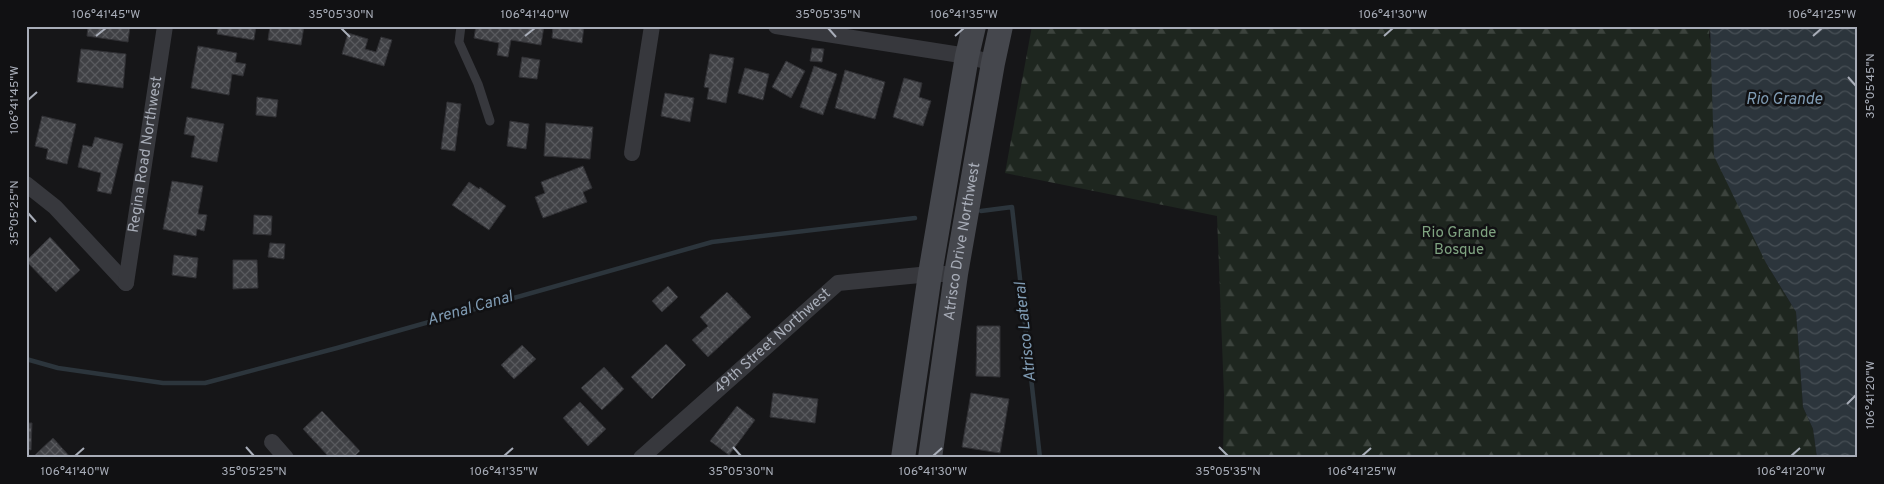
<svg xmlns="http://www.w3.org/2000/svg" width="1884" height="484" viewBox="0 0 1884 484" font-family="Overpass,sans-serif">
<style>
.forest{fill:url(#forest-firs)}
.water{fill:url(#water-waves)}
.lines{fill:none;stroke-linecap:round;stroke-linejoin:round}
.stream{stroke:#2c353c;stroke-width:4.5}
.building{fill:url(#building-cross-hatch);stroke:#303034}
.service{stroke:#37383d;stroke-width:9}
.minor{stroke:#37383d;stroke-width:16}
.secondary{stroke:#45474d;stroke-width:24}
.ticks{fill:none;stroke:#a8adb8;stroke-width:2}
.labels{text-anchor:middle;dominant-baseline:central;stroke-width:5;stroke-linejoin:round;paint-order:stroke}
.street-label{font-size:15px;fill:#a8adb8;stroke:#111113}
.park-label{font-size:15px;fill:#7fa381;stroke:#111113}
.water-label{font-size:16px;font-style:italic;fill:#7f9bb3;stroke:#111113}
.neatline{fill:none;stroke:#a8adb8;stroke-width:2}
.ticks-label{font-size:12px;text-anchor:middle;fill:#a8adb8}
</style>
<defs>
<pattern id="forest-firs" width="22" height="20" patternUnits="userSpaceOnUse" patternTransform="scale(1.25)"><rect width="22" height="20" fill="#1e261f"/><path d="M5 1l3.5 6h-7zM16 11l3.5 6h-7z" fill="#3c433d"/></pattern>
<pattern id="water-waves" width="16" height="10" patternUnits="userSpaceOnUse" patternTransform="scale(1.25)"><rect width="16" height="10" fill="#2c353c"/><path d="M0 5q4-4 8 0t8 0" fill="none" stroke="#485056"/></pattern>
<pattern id="building-cross-hatch" width="8" height="8" patternUnits="userSpaceOnUse" patternTransform="scale(1.25)"><rect width="8" height="8" fill="#404145"/><path d="M0 0l8 8M0 8l8-8" fill="none" stroke="#595a5e"/></pattern>
</defs>
<rect width="100%" height="100%" fill="#161618"/>
<path class="forest" d="M1032,26h678l-1,10 57,227 30,49 7,95 10,22 4,29h-594l1,-63 -7,-179 -212,-43z"/>
<path class="water" d="M1710,26h148v432h-41l-4,-29 -10,-22 -7,-95 -30,-49 -52,-107z"/>
<g class="lines">
<g class="stream">
<path d="M981,211l31,-4 28,251"/>
<path d="M26,359l32,9 105,15h42l132,-35 375,-106 203,-24"/>
</g>
</g>
<g class="building">
<path d="M88,26h42l-2,16 -41,-6z"/>
<path d="M218,26h38l-2,14 -37,-6z"/>
<path d="M270,26h34l-3,19 -33,-5z"/>
<path d="M476,26h68l-3,19 -30,-5 -3,17 -11,-2 2,-12 -25,-5z"/>
<path d="M553,26h31l-2,17 -30,-5z"/>
<path d="M348,33l20,6 -3,10 11,3 5,-15 11,3 -8,26 -42,-12z"/>
<path d="M198,46l39,7 -2,9 11,2 -3,12 -11,-2 -3,21 -38,-7z"/>
<path d="M812,48l12,1 -2,13 -12,-1z"/>
<path d="M81,49l45,5 -3,34 -46,-6z"/>
<path d="M710,54l24,4 -8,45 -19,-4 2,-11 -5,-1z"/>
<path d="M522,57l18,3 -3,19 -18,-2z"/>
<path d="M786,61l19,10 -14,27 -19,-11z"/>
<path d="M814,66l23,8 -14,41 -23,-8z"/>
<path d="M745,68l24,6 -6,26 -25,-7z"/>
<path d="M845,70l40,12 -10,37 -40,-11z"/>
<path d="M904,78l18,5 -3,14 12,4 -8,25 -30,-9z"/>
<path d="M665,93l29,5 -4,24 -29,-6z"/>
<path d="M257,97l21,3 -2,17 -20,-2z"/>
<path d="M447,102l14,2 -6,47 -14,-2z"/>
<path d="M42,116l34,8 -9,40 -21,-5 2,-10 -13,-3z"/>
<path d="M187,117l37,7 -7,38 -26,-5 4,-21 -11,-2z"/>
<path d="M510,121l19,3 -3,25 -19,-3z"/>
<path d="M546,123l47,4 -3,32 -46,-3z"/>
<path d="M95,137l28,7 -12,50 -14,-3 4,-18 -23,-6 5,-22 9,2z"/>
<path d="M583,166l9,22 -9,4 4,10 -44,16 -8,-21 10,-4 -4,-11z"/>
<path d="M172,181l31,5 -5,28 9,1 -3,16 -7,-2 -1,7 -33,-7z"/>
<path d="M469,182l10,7 1,-2 26,19 -17,24 -37,-25z"/>
<path d="M254,215l18,1 -1,19 -18,-1z"/>
<path d="M50,237l30,33 -24,22 -30,-31z"/>
<path d="M270,243l15,1 -1,15 -16,-2z"/>
<path d="M174,255l24,3 -2,20 -24,-3z"/>
<path d="M233,260h24l1,28 -25,1z"/>
<path d="M668,286l10,11 -16,15 -10,-11z"/>
<path d="M727,292l24,25 -43,40 -16,-17 16,-14 -8,-9z"/>
<path d="M977,326h23v51l-24,-1z"/>
<path d="M666,344l20,21 -34,34 -21,-22z"/>
<path d="M522,345l14,14 -22,20 -13,-14z"/>
<path d="M604,367l20,22 -22,21 -21,-22z"/>
<path d="M773,393l45,6 -3,24 -45,-6z"/>
<path d="M971,393l38,6 -9,54 -38,-6z"/>
<path d="M580,402l26,27 -18,17 -25,-28z"/>
<path d="M737,406l18,14 -26,35 -19,-14z"/>
<path d="M322,411l38,40 -7,7h-23l-27,-29z"/>
<path d="M26,423h6l-1,27 -5,-1z"/>
<path d="M53,438l18,20h-33l-3,-3z"/>
</g>
<g class="lines">
<path class="service" d="M461,26l-2,16 19,42 12,37"/>
<g class="minor">
<path d="M776,26l191,30 26,7"/>
<path d="M632,153l20,-127"/>
<path d="M26,184l29,23 71,76"/>
<path id="s1" d="M126,283l39,-257"/>
<path d="M272,442l14,16"/>
<path id="s2" d="M641,458l197,-175 92,-9h26"/>
</g>
<g class="secondary">
<path d="M903,458l27,-184 37,-218 7,-30"/>
<path id="s3" d="M930,458l26,-184 37,-211 8,-37"/>
</g>
</g>
<path class="ticks" d="M341,28l9,9M828,28l8,9M96,36l10,-8M525,36l10,-8M955,36l9,-8M1384,36l9,-8M1813,36l9,-8M1848,77l8,9M28,100l9,-8M28,213l8,9M1847,404l9,-9M246,447l8,9M733,447l8,9M1219,447l9,9M75,456l9,-8M504,456l9,-8M933,456l9,-8M1362,456l9,-8M1791,456l9,-8"/>
<g class="labels">
<g class="street-label">
<text stroke="none"><textPath href="#s1" startOffset="130">Regina Road Northwest</textPath></text>
<text stroke="none"><textPath href="#s3" startOffset="219">Atrisco Drive Northwest</textPath></text>
<text stroke="none"><textPath href="#s2" startOffset="176">49th Street Northwest</textPath></text>
</g>
<g class="park-label">
<text x="1459" y="233">Rio Grande<tspan x="1459" dy="17">Bosque</tspan></text>
</g>
<g class="water-label">
<text x="1784" y="100">Rio Grande</text>
<text transform="translate(470 309) rotate(-16)">Arenal Canal</text>
<text transform="translate(1026 332) rotate(-96)">Atrisco Lateral</text>
</g>
</g>
<rect width="1884" height="484" fill="none" stroke="#111113" stroke-width="55"/>
<rect x="28" y="28" width="1828" height="428" class="neatline"/>
<g class="ticks-label">
<text x="106" y="18">106°41'45"W</text>
<text x="341" y="18">35°05'30"N</text>
<text x="535" y="18">106°41'40"W</text>
<text x="828" y="18">35°05'35"N</text>
<text x="964" y="18">106°41'35"W</text>
<text x="1393" y="18">106°41'30"W</text>
<text x="1822" y="18">106°41'25"W</text>
<text transform="translate(1870 86) rotate(-90)" y="4">35°05'45"N</text>
<text transform="translate(14 100) rotate(-90)" y="4">106°41'45"W</text>
<text transform="translate(14 213) rotate(-90)" y="4">35°05'25"N</text>
<text transform="translate(1870 395) rotate(-90)" y="4">106°41'20"W</text>
<text x="75" y="475">106°41'40"W</text>
<text x="254" y="475">35°05'25"N</text>
<text x="504" y="475">106°41'35"W</text>
<text x="741" y="475">35°05'30"N</text>
<text x="933" y="475">106°41'30"W</text>
<text x="1228" y="475">35°05'35"N</text>
<text x="1362" y="475">106°41'25"W</text>
<text x="1791" y="475">106°41'20"W</text>
</g>
</svg>
